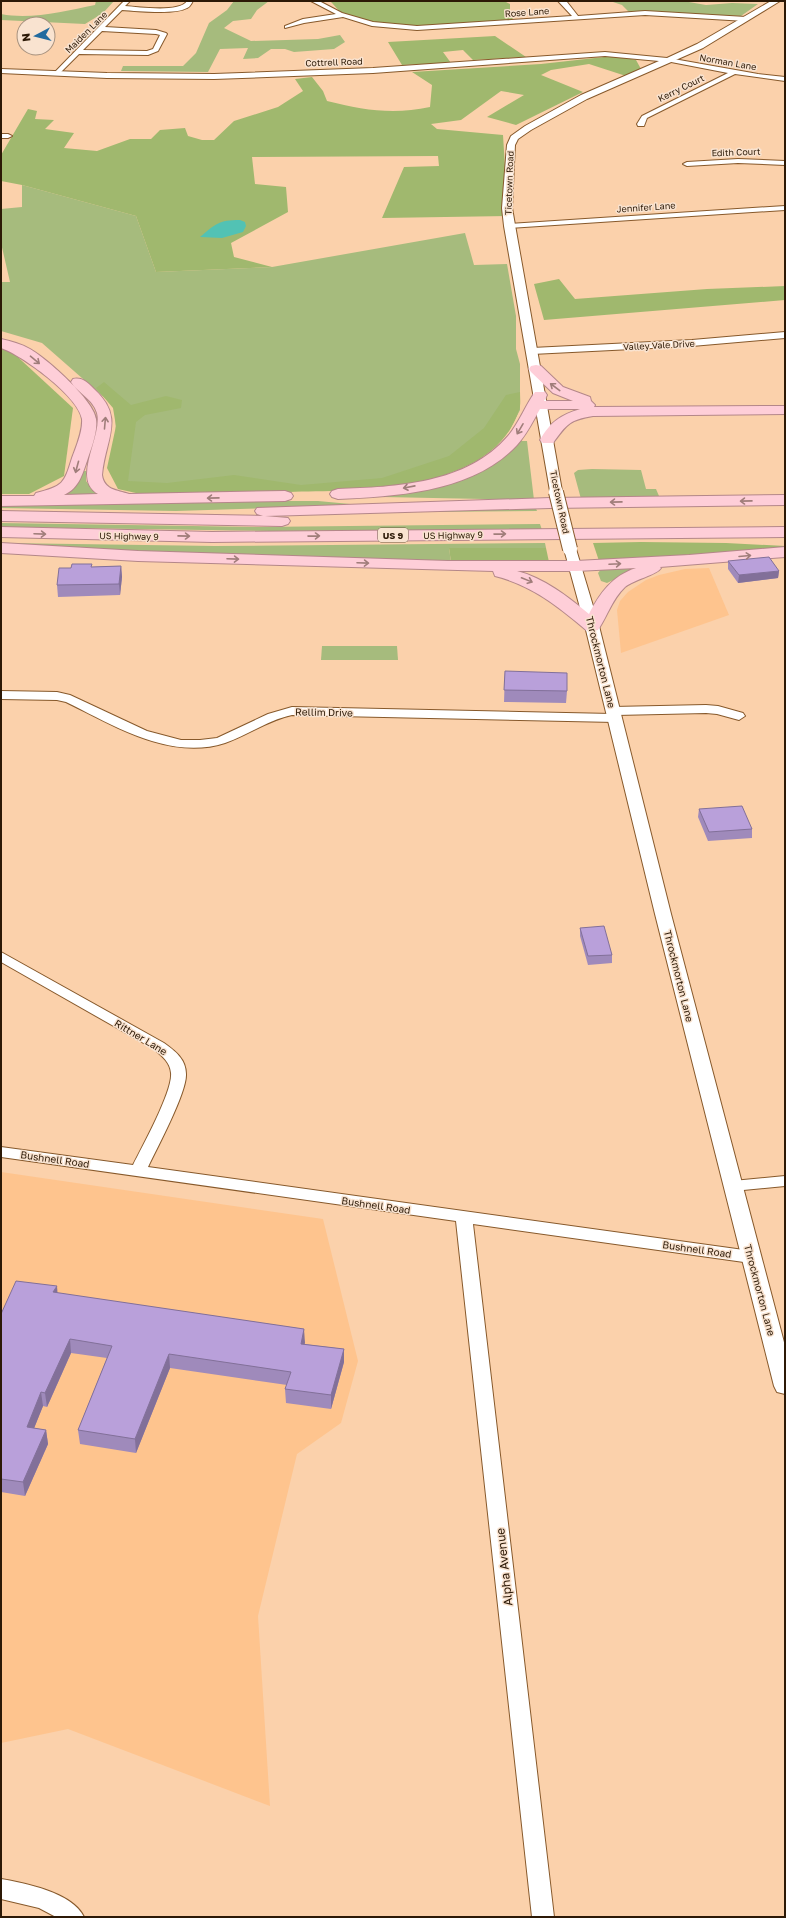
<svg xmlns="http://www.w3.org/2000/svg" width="786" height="1918" viewBox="0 0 786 1918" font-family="'Golos Text',sans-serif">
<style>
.built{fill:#fec48e}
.green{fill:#a6bb7d}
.forest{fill:#a0b86e}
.water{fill:#52c2b4}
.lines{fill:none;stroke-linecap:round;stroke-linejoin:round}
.minor-casing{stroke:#87592b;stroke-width:2}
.tertiary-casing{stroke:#87592b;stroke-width:2}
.trunk-casing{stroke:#b48789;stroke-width:2}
.minor{fill:#fff;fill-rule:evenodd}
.tertiary{fill:#fff;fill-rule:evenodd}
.trunk{fill:#feced8;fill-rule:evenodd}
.tertiary-bridge-far1-casing{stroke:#87592b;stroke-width:12;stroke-linecap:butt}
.tertiary-bridge-casing{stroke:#87592b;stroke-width:16;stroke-linecap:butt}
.tertiary-bridge-far1{stroke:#fff;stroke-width:11}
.tertiary-bridge{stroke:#fff;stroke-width:14}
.wall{fill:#9f8abb}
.shaded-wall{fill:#827099}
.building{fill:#b9a0da;stroke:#827099}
.oneway{stroke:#a07d7a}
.labels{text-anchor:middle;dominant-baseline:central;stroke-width:3;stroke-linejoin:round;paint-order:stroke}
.far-street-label{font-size:9px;fill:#2c1906;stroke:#f9e3d0}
.shield{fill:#f9e3d0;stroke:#6a5643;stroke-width:1}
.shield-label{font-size:9px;font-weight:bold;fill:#2c1906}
.street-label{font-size:10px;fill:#2c1906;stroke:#f9e3d0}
.near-street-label{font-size:12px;fill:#2c1906;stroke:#f9e3d0}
</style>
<rect width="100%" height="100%" fill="#fbd1ab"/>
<g class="built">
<path d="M709,568l20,47 -108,38 -4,-43 3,-9 8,-9 18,-12 13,-5 26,-6z"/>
<path d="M1,1172l322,47 35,142 -17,62 -44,31 -39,162 12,190 -202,-77 -67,14z"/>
</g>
<g class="green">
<path d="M96,1h18l-11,12 -18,11 -84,-4v-6c30,6 64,-3 94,-9z"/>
<path d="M234,1h35l-12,9 -6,9 -18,2 -9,7 27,13 67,-2 22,-4 5,7 -11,7 -40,3 -9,-3h-14l-13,9 -15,1 5,-11 -28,1 -12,23 -87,-1 2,-5h60l13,-13 13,-30 18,-13z"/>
<path d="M610,1h73l23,4 26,-2 26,1 -17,12 -112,-4 -7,-7z"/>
<path d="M22,185l114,31 20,56 116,-5 193,-34 9,32 33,-1 9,52v33l4,15v46l-11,21 -35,31 -41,17 -92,11 -127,3 -96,-4 -3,-82 -73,-64 -41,-12v-49h9l-9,-39v-34l21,-2z"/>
<path d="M520,441h7l7,59 -203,-4 51,-2 97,-23 28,-16z"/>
<path d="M592,469l49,1 5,19h10l3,7 126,-1v2l-204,2 -7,-26 4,-3z"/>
<path d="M82,471h4v10l11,14 -41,1z"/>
<path d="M257,501h61l43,4 -185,6 -175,-3v-3z"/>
<path d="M535,506l2,5 -118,1 -1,-3z"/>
<path d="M1,523l258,4 281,-3 2,6 -272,1 -269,-4z"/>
<path d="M4,543l211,3 330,-3 1,5h-97l2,14 -360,-11 -88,-7z"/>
<path d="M654,564l-20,6 -27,13 -6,-2 -3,-8 4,-5z"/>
<path d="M322,646h75l1,14h-77z"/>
</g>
<g class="forest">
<path d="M333,1h171l6,3v12l4,4c-53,4 -119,15 -169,-6 -6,-2 -10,-8 -14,-12z"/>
<path d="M495,36l31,21 -53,3 -10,-10 -20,2 8,11 -49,2 -14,-23z"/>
<path d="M604,57h17l15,3 5,9 -15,7 -37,-12 -38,6 -10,5 42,17 -67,33 -29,-8 37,-22 -23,-4 -40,29 -30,4 6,5 66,6 5,81 -126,2 22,-51 35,-1 -1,-10 -186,1 3,27 31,3 2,25 -57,31 3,14 38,10 -116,5 -20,-56 -114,-31 -21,-4v-26l27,-46 9,2 -2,8 19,1 -9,9 29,4 -10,15 33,3 33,-12h21l9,-9 25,-2 3,8 14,4h12l20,-19 44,-14 25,-16 -8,-12 17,-2 11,14 4,10c36,9 66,14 103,6l2,-22 -20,-13 129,-8z"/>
<path d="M559,279l16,20 132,-10 78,-3v14l-241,20 -10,-36z"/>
<path d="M1,347l7,1 65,60 -9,68 -35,18h-28z"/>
<path d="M104,382l27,23 35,-9 16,4 -1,8 -36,7 -9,7 -8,59 39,2 67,-8 67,10 81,-7 67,-22 35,-28 22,-33 14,-3c0,6 1,13 -1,18 -27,85 -166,80 -237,82 -49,1 -97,1 -146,1l-18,-4 -11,-21 9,-42 -3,-18 -17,-20z"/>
<path d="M641,542l85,1 59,3v2l-186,13 -6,-18z"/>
<path d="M449,548h97l3,14h-98z"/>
</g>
<path class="water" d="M240,220l5,2 1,4 -3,6 -21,6 -22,-1c16,-13 18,-17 40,-17z"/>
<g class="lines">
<defs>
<g id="minor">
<path d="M124,1h6l-5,5c14,1 55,7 62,-5h6c-2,3 -3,6 -6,7 -12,7 -50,3 -65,2l-17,17 51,3 10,3 1,1 -9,17 -10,4 -69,-1 -21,21h-4v-2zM102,31l54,3 4,1 -7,14 -6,2 -64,-1z"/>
<path d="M311,1h8l23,12 31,9 44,4 155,-10 -14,-15 9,1 11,14 67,-5 101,6 3,2 -3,2 -101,-6 -228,15 -45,-4 -29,-9 -39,6 -19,5v-2l18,-7 33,-5z"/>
<path d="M668,58l90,16 27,3v4l-50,-7 -88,44 -3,8h-6l-1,-2 5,-8 86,-43 -62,-12 -1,-1z"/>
<path d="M1,134h7l4,2 -4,2h-7z"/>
<path d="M738,159l47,2v4l-47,-2 -51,3 -4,-2 4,-2z"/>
<path d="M785,206v4l-276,18 -4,-2 4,-2z"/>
<path d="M785,332v6l-93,8 -160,8 -4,-3 4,-3 160,-8z"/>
<path d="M1,691l56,1 13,3 77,36 34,9h19l17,-2 51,-24 24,-7 320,7 -5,-3 6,-4 93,-2 12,1 25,7 2,3 -6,4 -22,-6 -11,-1 -90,2 5,3 -6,4 -323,-7c-24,5 -44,20 -67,28 -55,18 -112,-18 -159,-41l-9,-2 -56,-1z"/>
<path d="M1,952l163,91c11,8 22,16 22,31 1,18 -29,74 -38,93l603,84 6,2 2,4 -2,4 -6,2 -278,-39 81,693h-22l-76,-696 -455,-64v-10l132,18c9,-18 40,-74 38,-92 -1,-11 -9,-17 -17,-24l-153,-87z"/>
<path d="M785,1176v10l-52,5 -6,-1 -2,-4 2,-4 6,-1z"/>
<path d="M1,1879c24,4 72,14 83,38h-28l-17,-9 -38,-9z"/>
</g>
<g id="tertiary">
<path d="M771,1h9l-77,47 -116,51 -56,31 -13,9 -3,6 -1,19 -2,44 50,283 -6,4 -6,-4 -46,-265 -2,-18 5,-63 4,-9 14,-10 56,-31 78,-34 -54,-5 -232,17 -159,6 -107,-1 -106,-5v-4l106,4 107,1 159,-6 232,-16 62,6 30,-14z"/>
<path d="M570,545l5,1 1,3 23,77 72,288 114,432v48l-8,-2 -3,-6 -119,-472 -70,-288 -21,-77 1,-3z"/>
</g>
<g id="trunk">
<path d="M1,339c10,2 20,5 29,10 17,10 64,51 66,70 2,13 -5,30 -9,42 -5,14 -8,27 -23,34l34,-1c-27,-15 5,-58 -1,-81 -4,-14 -19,-20 -26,-31l2,-3c9,-2 14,3 21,10 32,29 11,50 8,86 2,15 15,15 27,19l156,-3 6,2 2,3 -2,3 -6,2 -284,5v-10h33l2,-3c27,-7 28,-9 36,-35 4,-11 11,-27 10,-39 -4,-23 -60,-64 -81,-71z"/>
<path d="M536,365l5,1 22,21 27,10 1,4 4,4 -1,2 191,-1v8l-192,2c-24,4 -26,8 -40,27h-10l-3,-3c10,-18 21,-25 40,-31h-40c-7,12 -13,25 -23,36 -44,47 -119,51 -179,54l-6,-2 -2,-3 2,-3 6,-2c58,-2 129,-5 170,-53 11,-13 17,-30 27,-44h10l2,3 -3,6h29l-20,-8 -22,-21 -2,-3 2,-3z"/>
<path d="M785,495v10l-235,3 -285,8 23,2 2,3 -2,3 -6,2 -281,-5v-10l262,5 -6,-2 -2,-3 2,-3 293,-10z"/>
<path d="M1,527l211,5 573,-5v10l-573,5 -211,-5z"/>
<path d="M1,543l137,8 310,10h128l113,-6 96,-8v10l-125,10 1,1c-4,7 -26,11 -36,19 -13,12 -17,28 -27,43l-6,1 -6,-1c-28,-24 -55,-45 -91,-54l-2,-5 -355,-10 -137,-8zM636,568c-24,8 -36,25 -47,46 -22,-18 -45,-36 -72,-43h59z"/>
</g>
</defs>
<use href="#minor" class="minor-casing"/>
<use href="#tertiary" class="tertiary-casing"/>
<use href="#trunk" class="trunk-casing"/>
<use href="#minor" class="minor"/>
<use href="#tertiary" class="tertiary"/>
<use href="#trunk" class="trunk"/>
<defs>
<path id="tertiary-bridge-far1" d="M556,491l1,2"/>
<path id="tertiary-bridge" d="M556,492l14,57"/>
</defs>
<use href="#tertiary-bridge-far1" class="tertiary-bridge-far1-casing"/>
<use href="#tertiary-bridge" class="tertiary-bridge-casing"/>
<use href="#tertiary-bridge-far1" class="tertiary-bridge-far1"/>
<use href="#tertiary-bridge" class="tertiary-bridge"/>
</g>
<g class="wall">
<path d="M728,561l51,10 -1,7 -40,5 -10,-14z"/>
<path d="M121,566l1,11 -2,18 -62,2 -1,-12 35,-18z"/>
<path d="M505,671l62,20 -1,12 -62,-1z"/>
<path d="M699,809l53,20v9l-44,3 -10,-24z"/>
<path d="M580,928l32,27v8l-24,2 -8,-29z"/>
<path d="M57,1293l247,36v15l40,5v13l-13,47 -45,-6 -1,-14 2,-4 -117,-17 -34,85 -56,-9 -2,-14 29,-72 -36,-5 -24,54 -4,-1 -9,22 12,2 2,14 -23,52 -24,-4v-178z"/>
</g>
<g class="shaded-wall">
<path d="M121,566l1,11 -2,18 -1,-11z"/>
<path d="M779,571l-1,7 -40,5 1,-8z"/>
<path d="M57,1286l1,13 -5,-7z"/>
<path d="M304,1329l1,14 -4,14v-13z"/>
<path d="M70,1339l1,14 -24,54 -2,-14z"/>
<path d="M344,1349v13l-13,47v-14z"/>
<path d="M169,1354l1,14 -34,85 -1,-14z"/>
<path d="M41,1392l2,14 -14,35 -2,-14z"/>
<path d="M46,1430l2,14 -23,52 -2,-14z"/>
</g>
<g class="building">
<path d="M769,557l10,14 -40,4 -11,-14z"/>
<path d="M72,564h20l-1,3 30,-1 -2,18 -62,1 2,-17h12z"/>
<path d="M505,671l62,2v18l-63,-1z"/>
<path d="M742,806l10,23 -43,3 -10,-23z"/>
<path d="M604,926l8,29 -24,1 -8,-28z"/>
<path d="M16,1281l41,5 -4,6 251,37 -3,15 43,5 -13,46 -46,-6 6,-17 -122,-18 -34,85 -57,-9 34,-84 -42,-7 -25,54 -4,-1 -14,35 19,3 -23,52 -22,-3v-165z"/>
</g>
<defs><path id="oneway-shaft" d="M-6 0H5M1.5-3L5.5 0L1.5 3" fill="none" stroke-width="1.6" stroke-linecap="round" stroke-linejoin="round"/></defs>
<g class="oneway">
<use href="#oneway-shaft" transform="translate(35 360) rotate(40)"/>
<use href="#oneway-shaft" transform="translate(555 387) rotate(-143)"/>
<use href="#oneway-shaft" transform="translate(105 423) rotate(-85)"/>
<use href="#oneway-shaft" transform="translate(520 429) rotate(120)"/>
<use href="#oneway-shaft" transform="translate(77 467) rotate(105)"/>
<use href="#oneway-shaft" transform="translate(409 487) rotate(169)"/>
<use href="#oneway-shaft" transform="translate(213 498) rotate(179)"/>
<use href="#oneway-shaft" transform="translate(746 501) rotate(179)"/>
<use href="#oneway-shaft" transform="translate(616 502) rotate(179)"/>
<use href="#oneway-shaft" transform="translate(40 534) rotate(2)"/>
<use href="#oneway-shaft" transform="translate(500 534) rotate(-1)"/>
<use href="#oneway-shaft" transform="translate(184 536) rotate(1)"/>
<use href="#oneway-shaft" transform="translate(314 536) rotate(-1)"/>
<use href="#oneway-shaft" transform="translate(745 556) rotate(-5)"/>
<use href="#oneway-shaft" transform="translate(233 559) rotate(2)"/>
<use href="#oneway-shaft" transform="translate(363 563) rotate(2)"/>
<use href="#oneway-shaft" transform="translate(615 564) rotate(-3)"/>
<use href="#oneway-shaft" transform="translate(527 580) rotate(22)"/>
</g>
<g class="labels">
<g class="far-street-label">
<text transform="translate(527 12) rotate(-4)">Rose Lane</text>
<text transform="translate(86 32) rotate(-45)">Maiden Lane</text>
<text transform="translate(334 62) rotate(-2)">Cottrell Road</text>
<text transform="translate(728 62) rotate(10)">Norman Lane</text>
<text transform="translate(681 88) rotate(-26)">Kerry Court</text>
<text transform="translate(736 152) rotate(-2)">Edith Court</text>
<text transform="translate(509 183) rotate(-88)">Ticetown Road</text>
<text transform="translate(646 207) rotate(-4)">Jennifer Lane</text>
<text transform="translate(659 345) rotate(-3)">Valley Vale Drive</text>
<text transform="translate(560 502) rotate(78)">Ticetown Road</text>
<text transform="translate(453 535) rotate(-1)">US Highway 9</text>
<text transform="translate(129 536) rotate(1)">US Highway 9</text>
</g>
<rect class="shield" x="378" y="528" width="30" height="14" rx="3"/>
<g class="shield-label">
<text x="393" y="535">US 9</text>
</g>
<g class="street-label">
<text transform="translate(601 662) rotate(76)">Throckmorton Lane</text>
<text transform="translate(324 712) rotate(1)">Rellim Drive</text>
<text transform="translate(679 976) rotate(76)">Throckmorton Lane</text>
<text transform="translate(141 1037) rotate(31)">Rittner Lane</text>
<text transform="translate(55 1159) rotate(8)">Bushnell Road</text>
<text transform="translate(376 1205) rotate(8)">Bushnell Road</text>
<text transform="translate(697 1249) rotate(8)">Bushnell Road</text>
<text transform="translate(760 1290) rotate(75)">Throckmorton Lane</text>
</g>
<g class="near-street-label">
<text transform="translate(504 1567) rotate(-96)">Alpha Avenue</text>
</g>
</g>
<rect width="786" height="1918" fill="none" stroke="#2c1906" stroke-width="4"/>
<g transform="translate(36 36) rotate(263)"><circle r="19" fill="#f9e3d0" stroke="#a7927f"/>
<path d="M0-3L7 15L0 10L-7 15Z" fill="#226b9f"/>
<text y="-6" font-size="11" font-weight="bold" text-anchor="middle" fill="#2c1906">N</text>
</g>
</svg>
